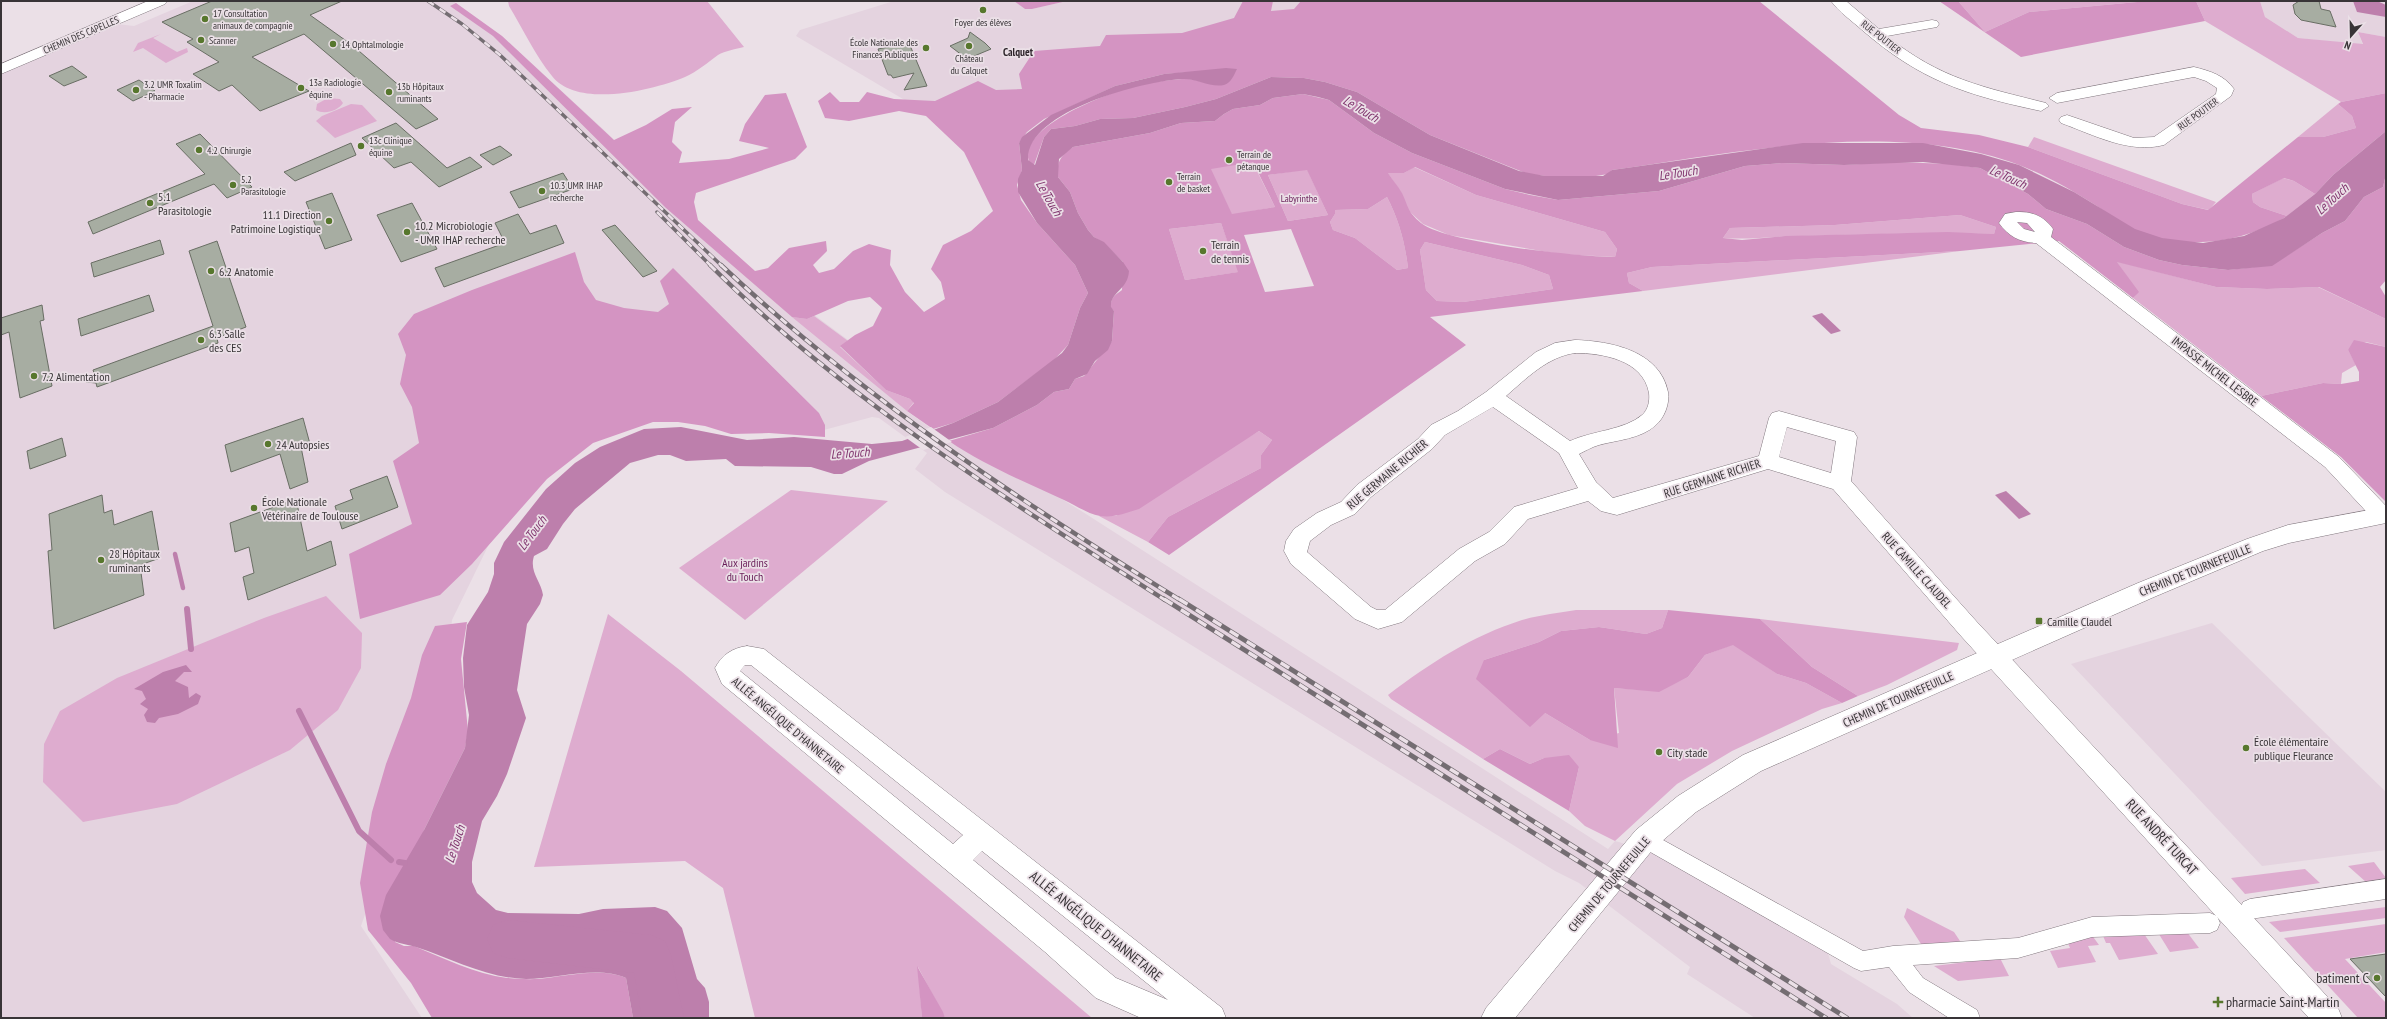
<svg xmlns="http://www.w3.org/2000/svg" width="2387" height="1019" viewBox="0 0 2387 1019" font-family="'PT Sans Narrow',sans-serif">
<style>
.built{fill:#e4d3df}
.green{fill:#deaccf}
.forest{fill:#d494c2;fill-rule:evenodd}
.water{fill:#bd7fac;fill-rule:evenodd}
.pier{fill:#ebe0e7}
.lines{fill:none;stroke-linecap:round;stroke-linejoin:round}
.stream-far1{stroke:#bd7fac;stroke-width:4.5}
.stream{stroke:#bd7fac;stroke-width:6}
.river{fill:#bd7fac;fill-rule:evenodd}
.building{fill:#a7ada2;stroke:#696e64}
.pedestrian-casing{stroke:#82787f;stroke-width:1}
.minor-casing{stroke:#82787f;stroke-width:1}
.tertiary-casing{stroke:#82787f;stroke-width:1}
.pedestrian{fill:#fff;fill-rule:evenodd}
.minor{fill:#fff;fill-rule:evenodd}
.tertiary{fill:#fff;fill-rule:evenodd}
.rail-far2-casing{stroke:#746d72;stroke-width:3.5}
.rail-far1-casing{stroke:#746d72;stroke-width:4.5}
.rail-casing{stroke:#746d72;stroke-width:5}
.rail-far2{stroke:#ebe0e7;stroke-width:2.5;stroke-dasharray:7;stroke-linecap:butt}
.rail-far1{stroke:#ebe0e7;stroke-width:3;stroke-dasharray:8;stroke-linecap:butt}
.rail{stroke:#ebe0e7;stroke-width:3.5;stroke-dasharray:10;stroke-linecap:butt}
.poi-dot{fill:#57772d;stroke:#ebe0e7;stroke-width:1.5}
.labels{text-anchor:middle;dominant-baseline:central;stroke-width:3.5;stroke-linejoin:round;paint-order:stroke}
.far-poi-label{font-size:10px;fill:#383437;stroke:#ebe0e7;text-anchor:start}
.far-street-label{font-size:10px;fill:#383437;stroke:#ebe0e7}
.far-park-label{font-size:10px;fill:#691e59;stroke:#ebe0e7}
.far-neighbourhood-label{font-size:11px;font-weight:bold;fill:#2f262c;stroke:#ebe0e7}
.poi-label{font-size:12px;fill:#383437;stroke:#ebe0e7;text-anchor:start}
.street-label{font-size:12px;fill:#383437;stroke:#ebe0e7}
.park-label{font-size:12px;fill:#691e59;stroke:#ebe0e7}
.water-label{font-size:13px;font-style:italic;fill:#80356e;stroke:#ebe0e7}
.near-street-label{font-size:14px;fill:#383437;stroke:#ebe0e7}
.near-poi-label{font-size:14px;fill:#383437;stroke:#ebe0e7;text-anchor:end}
</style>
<rect width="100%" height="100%" fill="#ebe0e7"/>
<g class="built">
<path d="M193,1h260l49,35 101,93 69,69 83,73 112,83 41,58 41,29 95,47 42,26 522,335 7,-8 35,10 178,102 3,11 66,40 16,14h-158l-68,-44 3,-7 -111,-84 -24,-12 -610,-379 -30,-23 12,-16 -48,-35 -7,-1 -48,13 -82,-38 -155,38 -93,104 -42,86 -6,59 -85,247 61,92h-421v-945l116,-49 17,2z"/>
<path d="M894,1h120l11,8h7l35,-8 247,1 -333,143 -185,-109 4,-6z"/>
<path d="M2260,1h126v36l-28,-5 5,13 -65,-7 -33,-21z"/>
<path d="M2212,623l174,169v58l-124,16 -191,-202z"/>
</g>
<g class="green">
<path d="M508,1h199l37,46c-8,2 -19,4 -26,8 -11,8 -20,16 -33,22 -31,13 -108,32 -133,-1 -17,-21 -29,-47 -43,-70z"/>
<path d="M1958,1h190l-119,11 -44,20z"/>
<path d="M2196,1h64l5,16 33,21 65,6 -5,-12 28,5v56l-45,9 -136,-81z"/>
<path d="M161,34l-8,4 24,14 10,-4 1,4 -22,11 -23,-15 -10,4 5,-9z"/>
<path d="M328,98l12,1 3,4c-5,8 -19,12 -27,7l1,-6z"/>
<path d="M351,104l11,1 15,16 -42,17 -19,-17 6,-5z"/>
<path d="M2338,104l14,12 4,12 -33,9h-25z"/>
<path d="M2034,137l182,65 -7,8 -27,-6 -154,-57z"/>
<path d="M1247,151l28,56 -43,8 -27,-57z"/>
<path d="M1414,167l62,28 129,37 12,17 -2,8 -56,-3 -110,-19 -26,-11 -15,-14 -7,-18 -14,-20 17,1z"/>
<path d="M1307,169l21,46 -40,6 -20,-46z"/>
<path d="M2283,178l11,3 21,13 -28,22 -27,-9 -7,-5 -1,-8z"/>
<path d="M1387,197c12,23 18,46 21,71l-11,2 -42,-32 -22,-8 -3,-8 5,-8v-4l33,-1z"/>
<path d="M1960,215l36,12 -2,7c-64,-2 -128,0 -192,2 -26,0 -53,4 -79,2l7,-10 105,-3z"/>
<path d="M1221,223l18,49 -54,8 -16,-51z"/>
<path d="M1425,242l97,23 27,10 4,14 -90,13 -26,-1 -11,-11 -6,-40z"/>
<path d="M1960,251l-317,40 -14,-8 -2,-10 25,-6z"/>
<path d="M2116,261l100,26 51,2 51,-2 68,32v28l-20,-5 -18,8 8,15 -14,8 -1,11 -18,-1 -62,13 -128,-98 5,-6z"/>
<path d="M814,316l34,25 -8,6 46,43 24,9 4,3 -7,9 -115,-94 15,2z"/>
<path d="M1259,431l13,9 -11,15v13l-93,49 -20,25 -49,-26h17z"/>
<path d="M791,490l97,11 -143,119 -66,-52z"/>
<path d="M326,596l36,37 -1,35 -23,42 -48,40 -113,54 -94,18 -40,-40 1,-38 16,-33 57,-33 147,-60z"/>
<path d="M1576,610h92l-6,18 -16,6 -47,-7 -38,4 -22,11 -55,18 61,53 45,27 29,-7 -5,-45 45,3 29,-14 17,-22 29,-11 43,30 29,9 36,20 -20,6 -90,42 -55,33 -62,57 -30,-15 -16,-15 10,-44 -35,-9 -14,6 -30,-15 -17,10 -92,-60 -3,-4c42,-32 84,-59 134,-75 17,-5 37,-7 54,-10z"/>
<path d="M608,614l73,57 411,347h-147l-27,-51 4,51h-167l-32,-130 -38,-27 -151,6z"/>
<path d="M1760,619l199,24 -2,7 -70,35 -29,11 -46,-29z"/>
<path d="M2374,862l12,16 -20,4 -18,-16z"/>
<path d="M2305,869l15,14 -75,11 -14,-16z"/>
<path d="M2386,907v11l-106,14 -11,-10z"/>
<path d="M1907,908l47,24 8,12h-41l-17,-27z"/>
<path d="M2386,924v28l-41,7 41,44v15h-28l-74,-80z"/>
<path d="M2101,931h41l16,23 -39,6 -9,-17h-4z"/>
<path d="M2157,931l30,1 12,16 -29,4z"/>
<path d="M2091,934l8,11 -11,1 8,16 -38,6 -8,-17 20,-3 -3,-7z"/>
<path d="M2000,958l9,18 -51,5 -24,-15z"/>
</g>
<g class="forest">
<path d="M1014,1h53l-35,8h-7z"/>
<path d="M1243,1h30l-2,10 23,-2 7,-8h458l140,114 22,13 58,7 49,12 154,57 26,6 90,-73h25l33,-9 -4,-12 -14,-12 3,-2 45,-9v38l-53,44 -18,19 -21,-13 -10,-3 -32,16 1,8 7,5 27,9 -3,2c-49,28 -110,34 -161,6 -9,-5 -17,-12 -26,-18 -24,-15 -51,-31 -78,-41 -122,-46 -281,-13 -407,5l-4,4 -12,2h-51l-17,-2 -98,-39 -73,-43 -32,-10 -21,-4 -33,-1 -55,22 -31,8 -52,11 -33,1 -25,7 -24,3 -7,8 -10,28 -4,-1c-17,-35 74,-69 98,-76 18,-5 36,-8 54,-9 9,-1 16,2 24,4l-13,-11 -29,2 -49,12 -71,33 -17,13 -8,11 3,27 -5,15 4,15 16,23 38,42 13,28 -8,15 -12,37 -15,16 -55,41 -45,21 -20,6 -26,-18 7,-8 -4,-4 -24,-9 -46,-44 15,-11 18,-9 9,-18 -12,-11 -22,4 -41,18 -15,-2 -126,-109 -173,-172 -43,-30 6,-3 46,33 112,104 32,-15 26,-16 20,-2 -17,15 -3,20 10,10 -3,11 50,-4 40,-11 -30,-7 6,-17 20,-29 21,-2 21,54 -12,12 -99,34 -2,9 4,18 57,51 13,-3 21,-20 37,-7 1,10 -14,14 6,8 15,-4 19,-18 16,-7 22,6 -1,15 15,27 19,20 21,-13 -4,-17 -10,-13 12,-24 28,-14 22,-20 -29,-59 -38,-36 -27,-5 -50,10 -24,-3 -7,-17 12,-9 10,10h19l8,-10 27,7 41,2 43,-20 18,9 26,-1 -3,-15 15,-23 66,-5 6,-11 76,-2 52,-15z"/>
<path d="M1939,1h19l27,31 44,-20 119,-11h48l9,20 -184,36z"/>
<path d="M1303,94l26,6 45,33 38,20 93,36 25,6 28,5 101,-9 86,-25 37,-3 62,2 51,-3 55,2 30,4 48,26 18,15 41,15 37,23 35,13 23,5 46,5 44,-5 50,-32 23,-12 19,-24 19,-10 3,-13v106l-6,7 6,10v22l-67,-32 -52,2 -51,-2 -99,-25 22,30 -6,6 -74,-57 -99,10 -308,16 -25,6 2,10 14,8 -213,26 36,28 -297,210 -21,-13 20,-25 93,-49v-13l11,-15 -13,-9 -120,78c-13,4 -25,9 -39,7 -12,-2 -25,-11 -36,-16 -39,-18 -80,-35 -115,-59l44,-13 44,-23 17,-13 15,-3 6,-10 9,-3 28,-35 2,-30 -3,-3c-1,-10 4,-13 11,-18l1,-28 -19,-19 -10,-6 -6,-7 -10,-17 -8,-21 -12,-15c-2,-15 3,-22 15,-30l77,-14 31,-10 34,-2 9,-7 9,-5 27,-4 13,-7zM1253,162l22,45 -43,7 -21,-45zM1415,167l61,28 129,37 12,17 -2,8c-34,0 -170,-14 -194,-34 -14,-12 -12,-15 -19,-30 -4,-7 -10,-14 -14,-20h16zM1307,170l21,45 -40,6 -20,-46zM1387,197c12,23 18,46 21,71l-11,2 -42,-32 -22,-8 -3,-8 5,-8v-4l33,-1zM1960,215l36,12 -2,7 -46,-2 -163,4 -43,4 -19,-2 7,-10 105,-3zM1221,223l17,49 -53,8 -16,-51zM1291,229l23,57 -49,6 -21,-57zM1425,242l97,23 27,10 4,14 -90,13 -26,-1 -11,-11 -6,-40z"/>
<path d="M575,252l9,30 12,18 28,8 34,4 11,-8 -9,-23 13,-13 146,145 6,12v12l-56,-4 -38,1 -26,-8 -27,-4h-25l-60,21 -46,36 -75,85 -32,31 -80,24 -11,-65 63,-30 -19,-63 26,-18 -7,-36 -12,-23 6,-29 -8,-21 16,-20 58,-24z"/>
<path d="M2354,340l32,7v155l-45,-45 -80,-61 62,-13 18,1 18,-3v-9l-11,-22z"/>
<path d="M1668,610l92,9 52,48 46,29 -16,7 -36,-20 -29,-9 -44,-29 -28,10 -17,22 -29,15 -45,-4 4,60 -28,-8 -45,-27 -15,14 -54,-48 8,-19 55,-18 22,-11 38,-4 47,7 16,-6z"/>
<path d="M467,622l-6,37 7,72 -3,17 -41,82 -29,112 9,4h10c29,12 61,28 93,32 13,1 27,2 40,0 24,-3 56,-10 79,0l7,40h-201l-21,-35 -43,-53 -8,-47 12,-71 14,-48 25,-66 11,-43 13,-29z"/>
<path d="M1500,749l30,15 14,-6 25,-3 10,12 -10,44 -86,-52z"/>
<path d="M917,966l26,46 2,6h-23z"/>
</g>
<g class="water">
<path d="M2353,1h24l9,4v12l-29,-5z"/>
<path d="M1226,68l11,1c-3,6 -6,14 -13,16 -14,3 -28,-7 -42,-6 -38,2 -156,32 -154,81l7,5 9,-28 7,-8 24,-3 25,-7 33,-1 52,-11 31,-8 55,-22 33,1 21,4 32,10 73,43 89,36 26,5h58l9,-6 191,-27h120l58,11 38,11 55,27 61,37 27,9 41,5 41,-7 40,-18 31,-24 18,-19 53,-44v43l-3,13 -19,10 -19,24 -23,12 -50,33 -44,4 -46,-5 -23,-5 -35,-13 -37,-23 -41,-15 -18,-15 -48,-26 -57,-6 -79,3 -62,-2 -37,3 -86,25 -101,9 -53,-11 -93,-36 -38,-20 -45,-33 -11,-3 -15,-3 -30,4 -13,7 -27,4 -9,5 -9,7 -34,2 -31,10 -77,14 -14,12 -1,18 12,15 8,21 10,17 6,7 10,5 19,20 6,9c-1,19 -19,21 -18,36l3,4 -2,30 -4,9 -13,11 -8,13 -12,5 -6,10 -15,3 -17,13 -44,23 -124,33 -27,13h-8l-23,-7 -76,-1 -9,-7 -40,2 -16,-6h-12l-28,8 -55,46 -12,15 -16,25 -13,7c-5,16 7,25 9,39l-3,9 -13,20 -10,66 9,28 -19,56 -10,22 -15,25 -10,41v20l5,11 19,17 12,3 71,1 24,-5 52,-2 12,4 15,17 15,51 8,9 4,14v16h-76l-7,-40c-28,-13 -70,1 -100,1 -40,-1 -73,-20 -110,-32 -10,-3 -17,-3 -26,-8l-7,-9 -3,-14 6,-21 38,-65 41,-82 4,-33 -5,-28 -1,-29 4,-33 21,-33 6,-18v-11l10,-21 42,-53 29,-26 25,-16 44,-18 37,-2 66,13 47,-3 78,7 30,-3 51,-18 45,-21 64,-49 6,-8 12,-37 8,-15 -13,-28 -38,-42 -19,-31v-13l4,-9 -3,-27 3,-6 29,-22 64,-29 49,-12zM583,931l25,1 8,15 -3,8 -28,9 -35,-8 -4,-8 9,-9z"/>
<path d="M1822,313l19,18 -10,3 -19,-18z"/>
<path d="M2006,491l25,23 -12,5 -24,-24z"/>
<path d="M186,665l6,7h-8l-9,9 13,6 1,11 7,-5 5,3 -3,8 -20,10 -19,4 -4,5 -8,-1 -3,-7 4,-6 -8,-5 6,-5 -4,-8 -8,-2 29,-17z"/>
</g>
<path class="pier" d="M931,427l21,15 -29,8 -18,-13z"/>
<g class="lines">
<path class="stream-far1" d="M175,554l8,34"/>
<g class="stream">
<path d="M187,609l4,40"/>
<path d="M299,711l60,120 32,29"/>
<path d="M399,862l6,1"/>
</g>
<path class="river" d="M507,920l144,15 14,6 6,14 13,63h-42l-8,-45 -127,-15 -14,-5 -6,-14 6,-14z"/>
</g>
<g class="building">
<path d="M212,1h130l-32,14 42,30 86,74 -22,10 -112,-95 -52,23 57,34 -49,20 -28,-26 -13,6 -26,-17 26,-12 -32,-20 6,-3 -31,-17z"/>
<path d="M2299,1h20l2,8 9,2 6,16 -35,-7 -6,-6 -2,-9z"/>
<path d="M970,32l15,11 6,6 -24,10 -17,-13 18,-8z"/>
<path d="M909,43l18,43 -23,4 10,-17 -21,5 -2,-3h-3l-10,-26z"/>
<path d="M72,66l15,11 -23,9 -15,-10z"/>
<path d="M139,80l16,11 -22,10 -16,-11z"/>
<path d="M396,123l51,45 23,-11 12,10 -43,20 -28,-25 -17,6 -32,-30z"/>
<path d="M200,134l52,53 -25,11 -13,-14 -121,50 -5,-12 117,-48 -29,-30z"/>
<path d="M351,143l5,12 -61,26 -11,-9z"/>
<path d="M500,146l12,9 -19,10 -13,-10z"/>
<path d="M563,173l10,16 -54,19 -9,-16z"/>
<path d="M332,193l20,47 -27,9 -19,-47z"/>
<path d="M412,203l25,46 -36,13 -24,-47z"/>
<path d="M518,214l12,20 26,-9 8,18 -120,44 -9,-19 70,-25 -10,-20z"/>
<path d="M615,225l42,46 -14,6 -41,-47z"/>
<path d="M160,240l4,14 -70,23 -3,-14z"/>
<path d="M217,241l29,86 -29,11 1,5 -121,44 -1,-4 -10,-1 8,-9 -1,-3 120,-44 -24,-75z"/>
<path d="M149,295l5,16 -73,25 -3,-17z"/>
<path d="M42,305l2,15 -4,1 12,65 -32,12 -11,-66 -8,3v-17z"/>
<path d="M303,418l7,26 -9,3 7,35 -18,7 -10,-35 -49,18 -6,-27z"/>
<path d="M62,438l4,18 -36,13 -3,-18z"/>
<path d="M387,476l11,31 -56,22 -7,-23 18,-7 -3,-9z"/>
<path d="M102,495l2,18 8,-3 2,15 38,-14 8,47 -20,7 4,30 -90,34 -6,-78 4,-1 -3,-36z"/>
<path d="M296,499l11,52 24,-10 5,24 -88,35 -5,-23 11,-4 -5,-26 -14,5 -5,-29z"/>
<path d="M2386,954v43l-36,-38z"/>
</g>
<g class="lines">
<defs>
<g id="pedestrian">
<path d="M1645,830l218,121 30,-5 125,-8 74,-21 118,-4 7,3 3,7 -3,7 -7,3 -118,4 -74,21 -105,7 10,13 54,32 3,8h-31l-40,-26 -20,-25 -28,4 -7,-3 -216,-123 -3,-6 3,-6z"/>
<path d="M2386,879v20l-136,20 -7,-3 -3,-7 3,-7 7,-3z"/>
</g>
<g id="minor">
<path d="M148,1h19l-2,3 -164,70v-10z"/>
<path d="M1831,1h15l33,28 53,-9 5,1 2,3 -2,3 -50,9c53,43 96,51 159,67l3,3 -8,5c-75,-16 -120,-30 -179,-81 -10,-9 -23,-18 -31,-29z"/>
<path d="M2194,67c16,4 30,8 40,22l-3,7 -67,49c-35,9 -70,-10 -103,-22l-2,-3 2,-3 6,-2 67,23 20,-1 62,-43 1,-6 -11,-7 -12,-4 -137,26 -8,-5 8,-5z"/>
<path d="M2016,212c15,-1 28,4 37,17l-2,8 288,220 47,49v16l-11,-1 -50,-54 -289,-224c-16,-1 -27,-6 -37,-20l6,-9zM2017,222l10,1 8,9 -11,-3z"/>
<path d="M1575,340c36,1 85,11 93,52 2,12 -4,26 -12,33 -15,14 -39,15 -57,20 -7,2 -14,6 -20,9l17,28 17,16 146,-42 10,-38 3,-5 7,-2 75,21 3,5 -6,44 126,141 361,386 4,10h-33l-348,-382 -128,-147 -65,-20 -151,46 -16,-4 -13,-10 -60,18 -23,25 -30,17 -73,61 -24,7 -23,-10 -64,-55 -7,-13 2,-10 8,-12 23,-16 24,-11 16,-17 61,-46 13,-14 27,-14 28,-19 50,-40 19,-9zM1575,353c28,0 68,7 74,40 1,8 -1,17 -7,22 -17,15 -51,16 -72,26l-64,-45c21,-18 41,-39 69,-43zM1493,407l66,46 19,35 -64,19 -25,25 -30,17 -74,61h-8l-6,-3 -64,-55 3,-11 21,-16 24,-11 16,-17 61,-48 13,-14zM1787,427l49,14 -5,32 -52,-16z"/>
<path d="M747,646l17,3 458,359 4,10h-85l-45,-20 -51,-46 -323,-268 -7,-16c7,-13 17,-20 32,-22zM745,665h6l212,170 -10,9 -213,-173zM982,851l186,149 -52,-22 -143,-118z"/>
</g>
<path id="tertiary" d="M2386,507v16l-97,20 -26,8 -109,46 -393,174 -65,41 -42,36 -139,170h-34l5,-10 150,-178 42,-34 65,-41 395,-172 109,-44 41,-14z"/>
</defs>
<use href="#pedestrian" class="pedestrian-casing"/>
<use href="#minor" class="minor-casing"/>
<use href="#tertiary" class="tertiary-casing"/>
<use href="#pedestrian" class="pedestrian"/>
<use href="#minor" class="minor"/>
<use href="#tertiary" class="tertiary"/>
<defs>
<g id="rail-far2">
<path d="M428,1l34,23 38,31 222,211"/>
<path d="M657,212l54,54"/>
</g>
<g id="rail-far1">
<path d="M710,265c131,131 299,236 455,335"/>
<path d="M721,265c141,132 296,234 459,335"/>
</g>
<g id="rail">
<path d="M1164,599l662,419"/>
<path d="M1179,599l668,419"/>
</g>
</defs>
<use href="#rail-far2" class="rail-far2-casing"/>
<use href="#rail-far1" class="rail-far1-casing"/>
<use href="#rail" class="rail-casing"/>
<use href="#rail-far2" class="rail-far2"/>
<use href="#rail-far1" class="rail-far1"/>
<use href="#rail" class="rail"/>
</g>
<g class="poi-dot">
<circle cx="983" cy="10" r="4"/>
<circle cx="205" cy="19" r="4"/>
<circle cx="201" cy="40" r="4"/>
<circle cx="333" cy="44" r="4"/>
<circle cx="969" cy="46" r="4"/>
<circle cx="926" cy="48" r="4"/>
<circle cx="301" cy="88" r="4"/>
<circle cx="136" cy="90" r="4"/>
<circle cx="389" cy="92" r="4"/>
<circle cx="361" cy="146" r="4"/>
<circle cx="199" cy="150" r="4"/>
<circle cx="1229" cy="160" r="4"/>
<circle cx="1169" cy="182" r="4"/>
<circle cx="233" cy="185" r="4"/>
<circle cx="542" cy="191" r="4"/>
<circle cx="150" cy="203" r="4"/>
<circle cx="329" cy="221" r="4"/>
<circle cx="407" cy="232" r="4"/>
<circle cx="1203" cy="251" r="4"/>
<circle cx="211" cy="271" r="4"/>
<circle cx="201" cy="340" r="4"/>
<circle cx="34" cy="376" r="4"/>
<circle cx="268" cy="444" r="4"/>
<circle cx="254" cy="508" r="4"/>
<circle cx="101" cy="560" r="4"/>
<rect x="2035" y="617" width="8" height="8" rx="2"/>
<circle cx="2246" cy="748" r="4"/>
<circle cx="1659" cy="752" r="4"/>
<circle cx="2377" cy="978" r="4"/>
<path d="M2216 996h4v4h4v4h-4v4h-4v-4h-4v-4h4z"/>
</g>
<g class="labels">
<g class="far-poi-label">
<text x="213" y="13">17 Consultation<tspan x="213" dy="12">animaux de compagnie</tspan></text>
<text x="983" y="22" text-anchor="middle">Foyer des élèves</text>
<text x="209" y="40">Scanner</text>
<text x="918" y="42" text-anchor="end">École Nationale des<tspan x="918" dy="12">Finances Publiques</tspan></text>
<text x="341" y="44">14 Ophtalmologie</text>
<text x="969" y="58" text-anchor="middle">Château<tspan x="969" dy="12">du Calquet</tspan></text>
<text x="309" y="82">13a Radiologie<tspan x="309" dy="12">équine</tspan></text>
<text x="144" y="84">3.2 UMR Toxalim<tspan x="144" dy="12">- Pharmacie</tspan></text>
<text x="397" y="86">13b Hôpitaux<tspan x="397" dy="12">ruminants</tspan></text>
<text x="369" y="140">13c Clinique<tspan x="369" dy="12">équine</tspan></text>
<text x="207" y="150">4.2 Chirurgie</text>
<text x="1237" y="154">Terrain de<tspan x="1237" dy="12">pétanque</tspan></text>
<text x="1177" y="176">Terrain<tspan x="1177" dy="12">de basket</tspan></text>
<text x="241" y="179">5.2<tspan x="241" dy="12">Parasitologie</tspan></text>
<text x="550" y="185">10.3 UMR IHAP<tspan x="550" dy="12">recherche</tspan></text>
</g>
<g class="far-street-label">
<text transform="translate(81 35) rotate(-23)">CHEMIN DES CAPELLES</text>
<text transform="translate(1881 37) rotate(38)">RUE POUTIER</text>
<text transform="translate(2198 114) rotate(-36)">RUE POUTIER</text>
</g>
<g class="far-park-label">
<text x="1299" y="198">Labyrinthe</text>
</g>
<g class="far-neighbourhood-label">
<text x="1018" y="52">Calquet</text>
</g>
<g class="poi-label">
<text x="158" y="196">5.1<tspan x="158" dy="14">Parasitologie</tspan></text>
<text x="321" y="214" text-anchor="end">11.1 Direction<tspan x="321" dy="14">Patrimoine Logistique</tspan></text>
<text x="415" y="225">10.2 Microbiologie<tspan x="415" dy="14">- UMR IHAP recherche</tspan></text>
<text x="1211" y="244">Terrain<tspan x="1211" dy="14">de tennis</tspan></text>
<text x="219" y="271">6.2 Anatomie</text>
<text x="209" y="333">6.3 Salle<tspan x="209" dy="14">des CES</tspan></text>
<text x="42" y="376">7.2 Alimentation</text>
<text x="276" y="444">24 Autopsies</text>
<text x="262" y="501">École Nationale<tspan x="262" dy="14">Vétérinaire de Toulouse</tspan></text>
<text x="109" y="553">28 Hôpitaux<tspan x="109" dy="14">ruminants</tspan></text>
<text x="2047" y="621">Camille Claudel</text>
<text x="2254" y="741">École élémentaire<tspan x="2254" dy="14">publique Fleurance</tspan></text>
<text x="1667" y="752">City stade</text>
</g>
<g class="street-label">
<text transform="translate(2215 371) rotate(38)">IMPASSE MICHEL LESBRE</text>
<text transform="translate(1387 474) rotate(-40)">RUE GERMAINE RICHIER</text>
<text transform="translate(1712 478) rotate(-18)">RUE GERMAINE RICHIER</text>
<text transform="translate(1917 570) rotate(48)">RUE CAMILLE CLAUDEL</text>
<text transform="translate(2195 570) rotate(-22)">CHEMIN DE TOURNEFEUILLE</text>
<text transform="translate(1898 699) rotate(-24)">CHEMIN DE TOURNEFEUILLE</text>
<text transform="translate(788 725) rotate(40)">ALLÉE ANGÉLIQUE D'HANNETAIRE</text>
<text transform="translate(1609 884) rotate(-50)">CHEMIN DE TOURNEFEUILLE</text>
</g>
<g class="park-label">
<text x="745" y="562">Aux jardins<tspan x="745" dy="14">du Touch</tspan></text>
</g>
<g class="water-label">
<text transform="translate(1361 109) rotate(31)">Le Touch</text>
<text transform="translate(1678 173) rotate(-9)">Le Touch</text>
<text transform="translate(2008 177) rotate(24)">Le Touch</text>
<text transform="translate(1049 198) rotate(60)">Le Touch</text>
<text transform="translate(2332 199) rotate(-42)">Le Touch</text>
<text transform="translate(850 453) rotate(-4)">Le Touch</text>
<text transform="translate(532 533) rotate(-53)">Le Touch</text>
<text transform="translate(455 844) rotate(-72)">Le Touch</text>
</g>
<g class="near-street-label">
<text transform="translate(2162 837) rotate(47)">RUE ANDRÉ TURCAT</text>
<text transform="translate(1096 926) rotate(39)">ALLÉE ANGÉLIQUE D'HANNETAIRE</text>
</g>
<g class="near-poi-label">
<text x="2369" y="978">batiment C</text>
<text x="2226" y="1002" text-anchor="start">pharmacie Saint-Martin</text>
</g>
</g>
<rect width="2387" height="1019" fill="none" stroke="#383437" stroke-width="4"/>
<g transform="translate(2351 36) rotate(200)" stroke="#ebe0e7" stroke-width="3" paint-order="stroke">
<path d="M0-3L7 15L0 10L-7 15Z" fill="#383437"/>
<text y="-6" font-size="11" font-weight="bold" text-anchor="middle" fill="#383437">N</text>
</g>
</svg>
